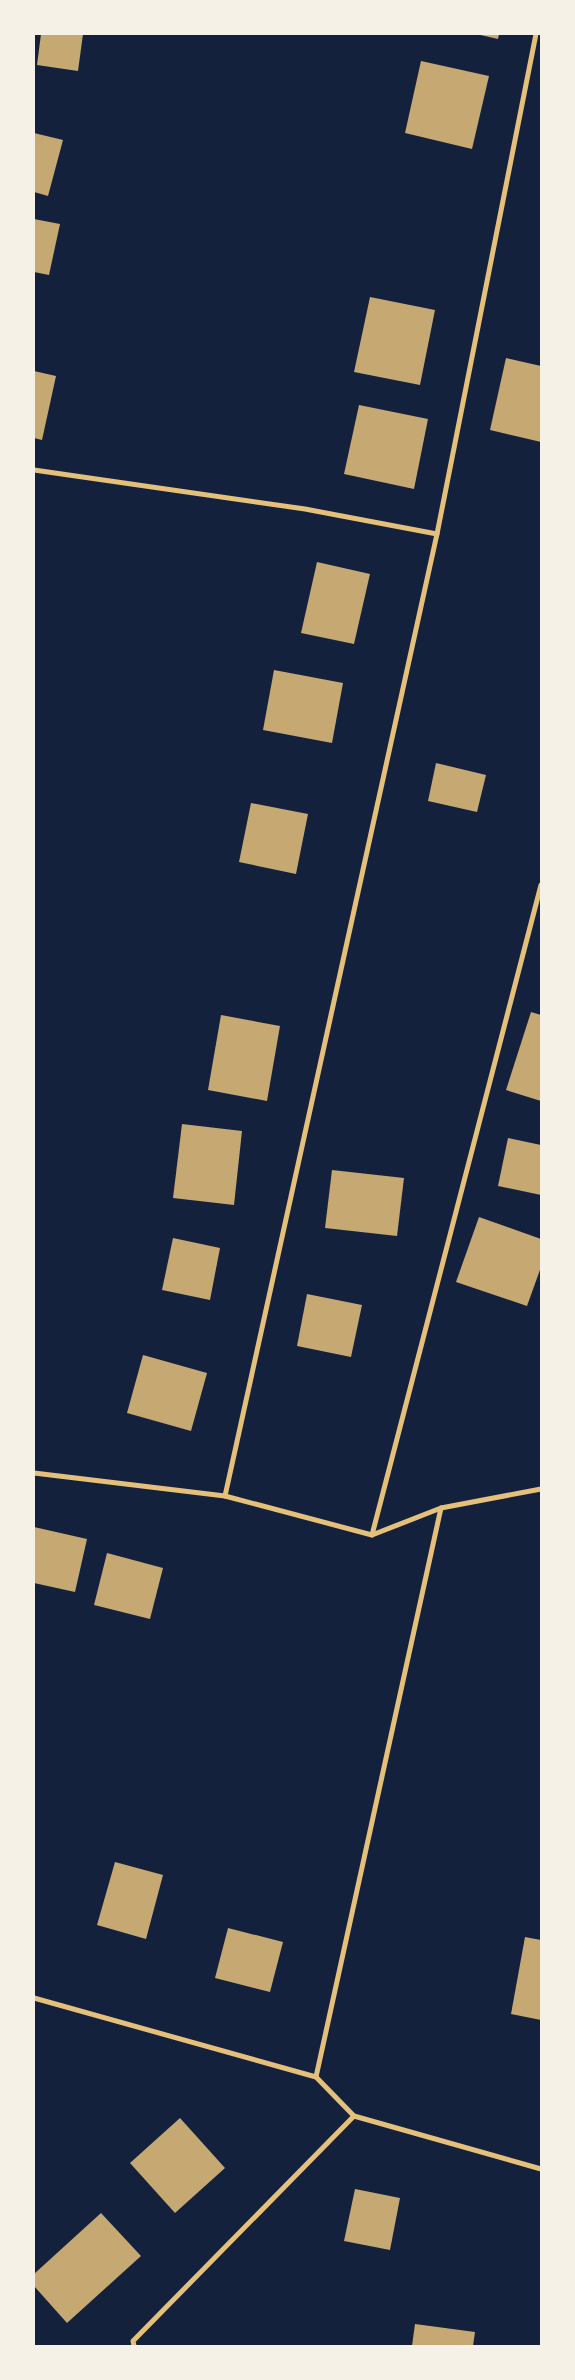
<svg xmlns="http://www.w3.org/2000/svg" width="575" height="2380" viewBox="0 0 575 2380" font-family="'DejaVu Sans',sans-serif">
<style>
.building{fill:#c6a872}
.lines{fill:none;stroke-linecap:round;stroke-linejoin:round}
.minor{stroke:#e5c07b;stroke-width:5}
</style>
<rect width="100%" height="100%" fill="#14213d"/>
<g class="building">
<path d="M41,34h42l-5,37 -41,-6z"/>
<path d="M476,34h23l-1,5z"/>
<path d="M421,61l68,15 -17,73 -67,-16z"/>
<path d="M34,133l29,7 -15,56 -14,-4z"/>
<path d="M34,219l26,5 -11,51 -15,-3z"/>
<path d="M370,297l65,13 -15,75 -66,-13z"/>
<path d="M506,358l35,8v76l-51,-12z"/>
<path d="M34,371l22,5 -14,64 -8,-2z"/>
<path d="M359,405l69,14 -14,70 -70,-15z"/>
<path d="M317,562l53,12 -16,70 -53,-11z"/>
<path d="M274,670l69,13 -11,60 -69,-13z"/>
<path d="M436,763l50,12 -9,37 -49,-11z"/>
<path d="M251,803l57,11 -12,60 -57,-12z"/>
<path d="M531,1012l10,3v86l-35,-11z"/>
<path d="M221,1015l59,11 -13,75 -59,-11z"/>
<path d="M182,1124l60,7 -8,74 -61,-7z"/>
<path d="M508,1138l33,7v50l-43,-9z"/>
<path d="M332,1170l72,8 -7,58 -72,-8z"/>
<path d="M479,1217l62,22v28l-14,39 -71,-24z"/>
<path d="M173,1238l47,10 -10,52 -48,-10z"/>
<path d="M307,1294l55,11 -11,52 -54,-11z"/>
<path d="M143,1355l64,18 -16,58 -64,-18z"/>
<path d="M34,1527l53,12 -12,53 -41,-9z"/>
<path d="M107,1553l56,15 -13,51 -56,-14z"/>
<path d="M115,1862l48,13 -17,64 -49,-14z"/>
<path d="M228,1928l55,14 -13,50 -55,-14z"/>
<path d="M525,1937l16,3v80l-30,-6z"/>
<path d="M180,2118l45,50 -50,45 -45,-50z"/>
<path d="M355,2189l45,9 -10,52 -46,-9z"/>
<path d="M101,2213l40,43 -74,67 -33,-37v-12z"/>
<path d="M415,2324l60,8 -2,14h-61z"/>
</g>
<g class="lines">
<g class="minor">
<path d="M34,470l271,39 132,25"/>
<path d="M34,1473l191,23 147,39 69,-27 100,-19"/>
<path d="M225,1496l212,-962 99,-500"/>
<path d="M372,1535l169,-650"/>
<path d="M34,1998l282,79 38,39 187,53"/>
<path d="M316,2077l125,-569"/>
<path d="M134,2346l-1,-5 221,-225"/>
</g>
</g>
<rect width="575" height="2380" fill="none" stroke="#f6f1e7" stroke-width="70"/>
</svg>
